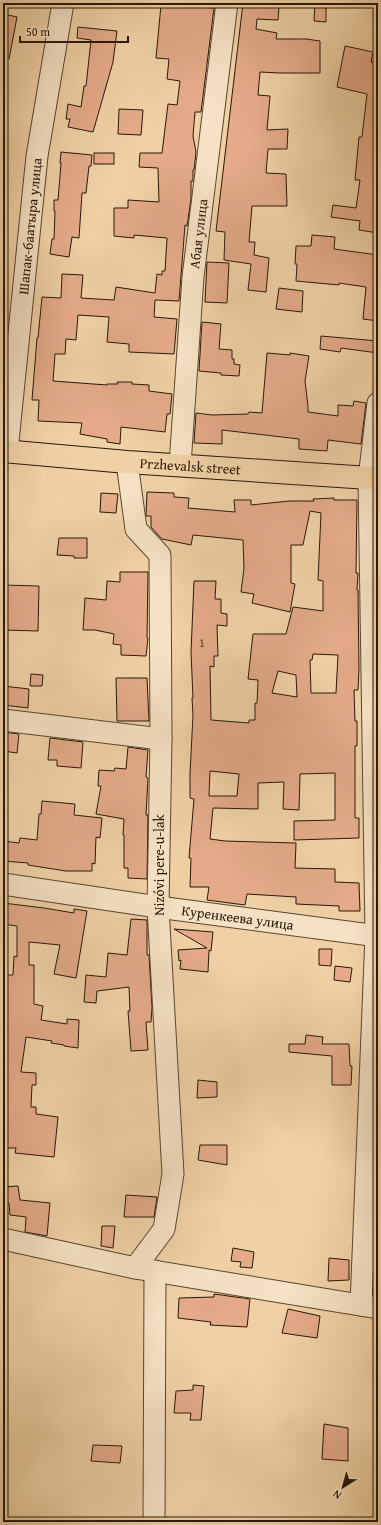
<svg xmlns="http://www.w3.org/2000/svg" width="381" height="1525" viewBox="0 0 381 1525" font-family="'Gentium Book Plus',serif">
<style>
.building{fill:#e4aa89;stroke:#291807;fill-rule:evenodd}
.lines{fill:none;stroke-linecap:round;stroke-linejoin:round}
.minor-casing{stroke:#5a462e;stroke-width:23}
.major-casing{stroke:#291807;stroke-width:24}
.minor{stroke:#f5e1c4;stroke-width:21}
.major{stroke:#efd1a5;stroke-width:22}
.labels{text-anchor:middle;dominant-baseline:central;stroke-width:4;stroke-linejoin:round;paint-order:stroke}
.number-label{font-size:12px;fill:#583c28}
.street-label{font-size:14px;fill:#291807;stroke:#f5e1c4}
</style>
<rect width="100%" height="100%" fill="#efd1a5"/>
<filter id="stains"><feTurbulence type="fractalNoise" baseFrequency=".005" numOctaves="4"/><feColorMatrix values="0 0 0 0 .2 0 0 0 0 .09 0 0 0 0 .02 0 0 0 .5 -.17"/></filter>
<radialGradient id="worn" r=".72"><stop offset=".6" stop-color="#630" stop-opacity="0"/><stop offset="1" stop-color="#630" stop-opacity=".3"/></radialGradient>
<g class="building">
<path d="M243,3h23l-1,3 14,1 -1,13 -21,-1 -1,10 21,4 -1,6h30l14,2v32h-40l-20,-1 -2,23 12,1 -3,34 21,-1 -1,20h-19l-2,24 20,1 1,32h-35l-3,36h6l-1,13 15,3 -3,34 -18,-2 3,-26 -27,-4 1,-28 -9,-1z"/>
<path d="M315,3h11v19l-12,-1z"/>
<path d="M161,5l53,3 -13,104h-6l-2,24 3,16 -2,18h-1v11h-2v18l-4,27 -2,-1 -6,76 -24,-1 -1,17 23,2 -3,35 -45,-2v-8l-22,-2 2,-25 -31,-2 -2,25 -10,-1 -1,15h-10l-2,27 54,4v-1h11l-1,-2h15v2l17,1v6l23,3 -2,20h-3l-2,18 -44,-5 -1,17 -13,-2v-3l-27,-5 2,-11 -44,-2 1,-21h-7l5,-62h1l4,-41 19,1 1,-24 21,1 -2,23 33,2 2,-13 39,6 2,-19 5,1v-4h3l2,-33 -33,-3v3l-20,-2v-28h14v-8l31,2 -1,-34 -19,-1 1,-14h22l6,-49 9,1 3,-24 -13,-2 2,-20 -13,-1z"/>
<path d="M3,14l14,3 -8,42 -6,-1z"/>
<path d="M78,27l39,4 -4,31 -20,70 -25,-5 2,-8h-4l2,-15 13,3 3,-21h2l5,-46 -14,-2z"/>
<path d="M345,46l28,6 -2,10 7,1v33l-4,43h4v94l-19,-3 1,-9 -29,-4 2,-12 23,3 4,-28h-5l4,-43h3l5,-43 -30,-7z"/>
<path d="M119,109l24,1 -2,25 -23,-1z"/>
<path d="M61,152l31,3 -1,11h-2l-3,27h-4l-3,45 -7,-1 -3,20 -19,-3 2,-15h2l1,-28h-1v-11h4l3,-37h-1z"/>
<rect x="94" y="153" width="20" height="11"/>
<path d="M312,235l23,2 -1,12 44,6v66l-15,-2 3,-32 -27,-4v2l-43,-4 1,-17h-2l1,-18h15z"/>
<path d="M207,262l22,1 -2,40 -22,-1z"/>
<path d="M279,288l24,3 -1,21 -26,-3z"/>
<path d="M202,322l19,2 -2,25 13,1v9h2v5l6,1 -1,11 -18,-1v-2l-22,-2z"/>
<path d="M321,336l57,5v12l-37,-5 -1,4 -20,-3z"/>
<path d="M267,353l23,2v-2l19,3 -4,25 3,25v6l30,4v-11l15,1 1,-5 12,2 -5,41 -33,-4 -1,11 -28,-2v-10l-77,-9v14l-28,-1 2,-30 16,2 36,-1 1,-2 13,1z"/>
<path d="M147,492l27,1v4l15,1 -1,10 47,4 -1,-12h17v5l38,-4h25l-1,-2 21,-1v2h23l-1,73h2l-1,17h1l1,79 -1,21h-4l1,31h2v25h-2v72h4v20l-65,2v-19l41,-1v-47l-35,1 -1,36 -16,-1 1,-27 -26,1v26l-45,-1 -3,31 15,2 71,2 -1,25 40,1v13l24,1 1,28h-21v-5l-43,-2v-7l-49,-3 -2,11 -38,-5 2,-13h-19l1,-29h-2l5,-59 -4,-1v-24l3,-59 -1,-17h1l-2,-46 3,-71h22l-1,18h6v14l6,1v12l-10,-1 1,31h-4v11l-4,-1 1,54 38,3v-3h6v-17h2l1,-23 -10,-1 5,-45h33l7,-27 30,4v-30l-5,-1 3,-67 -11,-2 -7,34h-12v38l4,1 -5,28 -38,-9 2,-9 -13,-2 3,-24 -1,-28 -50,-5 -2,10 -29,-6 -11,-12v-11h-5zM313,654l25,1 -2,38h-25l-1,-33h2zM278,671l18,4 1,22 -25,-4zM210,771l29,3 -2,22h-28z"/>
<path d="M101,493l17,1 -2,19 -16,-1z"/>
<path d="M59,538h28v20h-13v-2l-17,-1z"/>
<path d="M120,572h28l-1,66h1l-2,18 -25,-1v-10l-8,-1 1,-10 -19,-4h-12l2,-32 21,2 1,-19 13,1z"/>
<path d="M3,585l36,1 -1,45 -35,-1z"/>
<path d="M31,674l12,1 -1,11h-12z"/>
<path d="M116,678h31l2,43h-32z"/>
<path d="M3,686l26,3 -1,19 -25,-3z"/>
<path d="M3,732l16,2 -2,19 -14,-2z"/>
<path d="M50,738l33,4 -2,26 -24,-2v-6h-9z"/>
<path d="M128,747l20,3 -2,27 2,1 -2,37h2l-1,64 -19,-1v-10h-4v-33h-1l1,-16 -28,-5 5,-28h-3l1,-16 15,1 1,-3 11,1z"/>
<path d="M42,801l33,3 -1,11 28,3 -2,20 -4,-1 -1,27 -3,-1v8h-26l-38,-6v-2l-25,-2v-20l16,2 1,-5 17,2 2,-26h2z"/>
<path d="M3,903l41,5 30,5v-4l13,2 -11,67 -22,-4 6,-29 -31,-3v23h5v39l9,2 -2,14 26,4v-5l12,1 -1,28 -14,-2v-1l-13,-2 1,-2 -26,-4 -5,35 15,1v12h-4l-1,22h5v7l22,3 -4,40 -39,-4 1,-5h-13v-173h10l1,-19 3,1v-31l-14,-2z"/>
<path d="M131,919l16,1v35h2l3,52 -1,15h-5l2,28 -17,1 -3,-40h2l-1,-24 -32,4 -1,12 -12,-1 2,-27 20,2 2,-24 19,2z"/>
<path d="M174,929l39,3 -2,19 -2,-1 -1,22 -28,-3 1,-9 -2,1 -1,-11 29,-2z"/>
<path d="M319,949h13l-1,17 -12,-1z"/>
<path d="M335,966l17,2 -2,14 -16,-2z"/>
<path d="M306,1035l17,2 -1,7h27l1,22h2l-1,19h-19v-29l-43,-4v-8h16z"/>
<path d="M198,1080l19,2v15l-20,1z"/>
<path d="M200,1145h27v20l-29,-5z"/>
<path d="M18,1186l2,14 30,3 -3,33 -22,-4 1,-15 -16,-2 -1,-12h-6v-16z"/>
<path d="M126,1195l31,2 -3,20h-30z"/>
<path d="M102,1226h13l-2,22 -12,-2z"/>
<path d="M233,1248l21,4 -2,16 -12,-1 1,-5 -10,-1z"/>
<path d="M329,1258l20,2v20l-21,1z"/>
<path d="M214,1294l36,5 -3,28 -37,-2 1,-3 -33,-4 1,-20 35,-1z"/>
<path d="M288,1309l32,7 -3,22 -35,-5z"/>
<path d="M193,1385l11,1 -3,34h-11l1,-7h-17l2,-22 17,-1z"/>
<path d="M324,1424l24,4v33l-26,-2z"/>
<path d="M93,1445l29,1 -2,17 -29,-2z"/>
</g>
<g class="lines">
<defs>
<g id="minor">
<path id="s1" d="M7,451l30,-295 26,-153"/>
<path d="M127,462l9,67 24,26 1,184 -3,168 15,267 -9,55 -29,39"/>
<path id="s2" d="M180,465l13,-188 34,-274"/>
<path d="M3,720l158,19"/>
<path id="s3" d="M3,884l155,23 220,29"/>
<path d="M3,1239l132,29 243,40"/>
<path d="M361,1305l15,-370 -7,-457 9,-75"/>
<path d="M154,1522l1,-251"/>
</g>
<g id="major">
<path id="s4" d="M3,451l124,11 242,16 9,-1"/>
</g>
</defs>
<use href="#minor" class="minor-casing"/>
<use href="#major" class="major-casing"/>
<use href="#minor" class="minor"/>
<use href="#major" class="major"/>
</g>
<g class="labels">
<g class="number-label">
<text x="202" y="642">1</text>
</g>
<g class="street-label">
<text stroke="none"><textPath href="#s1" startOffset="226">Шапак-баатыра улица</textPath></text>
<text stroke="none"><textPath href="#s2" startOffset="232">Абая улица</textPath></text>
<text stroke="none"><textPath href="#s4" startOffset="188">Przhevalsk street</textPath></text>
<text transform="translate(159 865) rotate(-90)">Nizóvi pere-u-lak</text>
<text stroke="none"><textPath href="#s3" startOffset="237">Куренкеева улица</textPath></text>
</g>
</g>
<rect width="381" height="1525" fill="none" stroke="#efd1a5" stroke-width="16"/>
<rect x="4" y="4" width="373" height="1517" fill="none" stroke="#291807" stroke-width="2"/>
<rect x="8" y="8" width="365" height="1509" fill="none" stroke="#291807"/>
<g transform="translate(343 1487) rotate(217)" stroke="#f5e1c4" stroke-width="3" paint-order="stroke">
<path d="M0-3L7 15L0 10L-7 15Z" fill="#291807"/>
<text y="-6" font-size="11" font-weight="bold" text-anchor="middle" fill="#291807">N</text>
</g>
<path d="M20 36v6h108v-6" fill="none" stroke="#291807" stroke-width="2"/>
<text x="26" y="36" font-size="12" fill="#291807" stroke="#f5e1c4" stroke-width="3" paint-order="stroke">50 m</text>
<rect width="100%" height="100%" filter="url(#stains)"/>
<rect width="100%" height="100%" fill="url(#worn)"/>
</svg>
